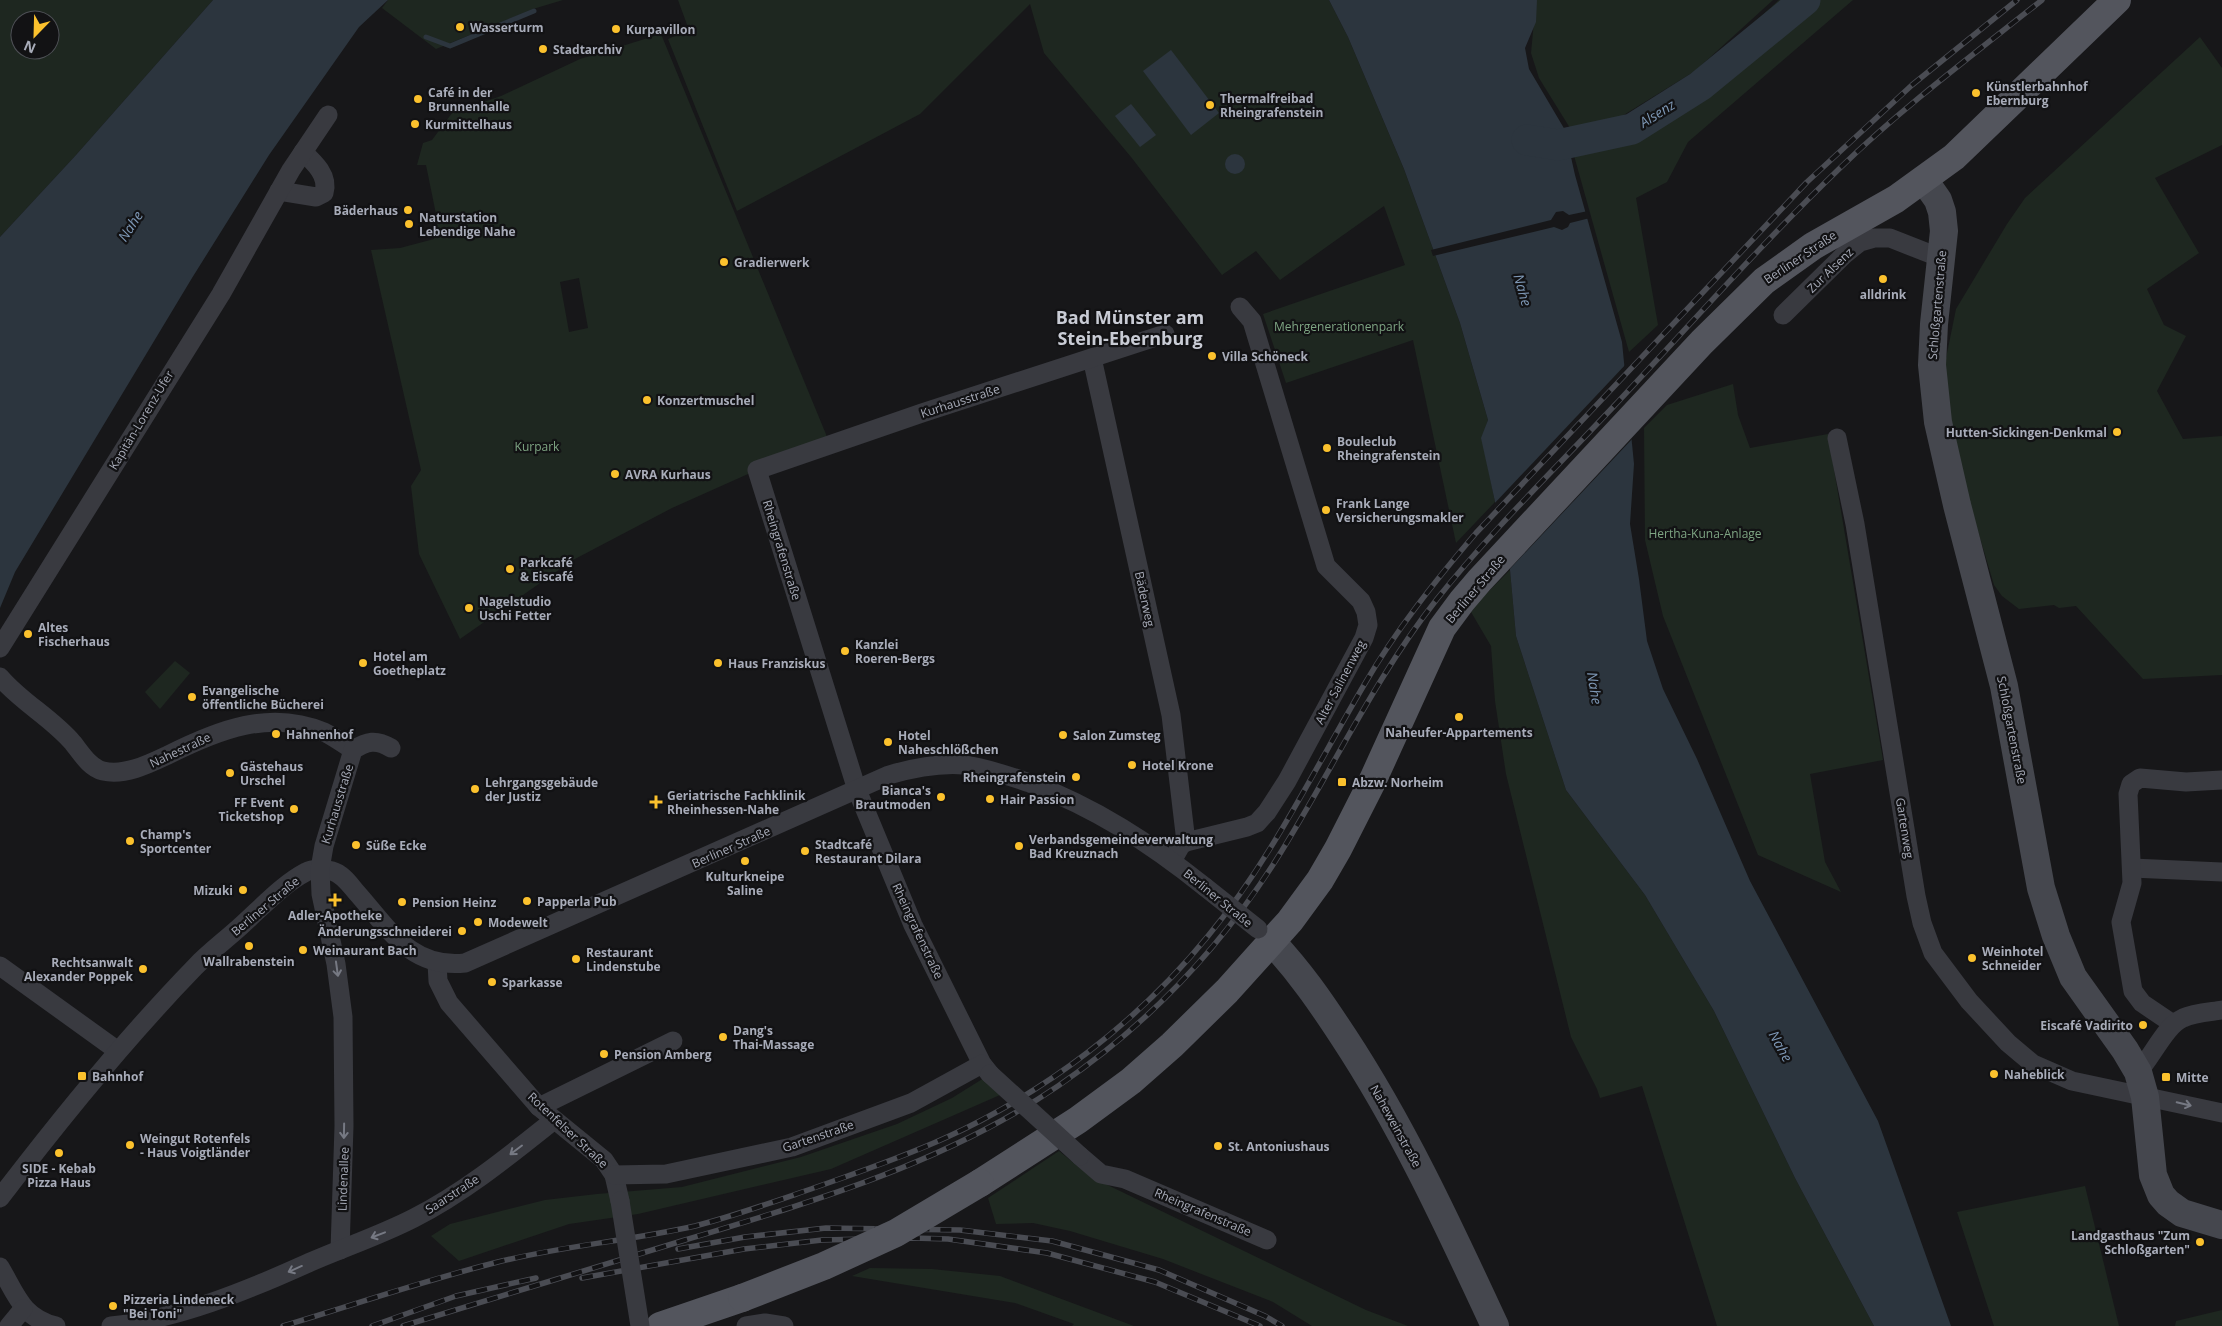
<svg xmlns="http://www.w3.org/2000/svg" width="2222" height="1326" viewBox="0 0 2222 1326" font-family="'Open Sans',sans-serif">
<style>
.green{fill:#1e2720;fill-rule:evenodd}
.water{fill:#2c353e}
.pier{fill:#171719}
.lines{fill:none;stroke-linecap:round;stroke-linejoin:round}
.stream{stroke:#2c353e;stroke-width:5}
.river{stroke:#2c353e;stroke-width:31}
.minor{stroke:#393a40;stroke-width:19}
.secondary{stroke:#45474e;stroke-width:28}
.primary{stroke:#53555d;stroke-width:28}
.rail-casing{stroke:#4a4c53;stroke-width:5.5}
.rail{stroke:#121214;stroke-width:4;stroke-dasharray:11;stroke-linecap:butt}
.minor-bridge{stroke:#393a40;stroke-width:19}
.primary-bridge{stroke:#53555d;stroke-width:28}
.oneway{stroke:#767983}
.poi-dot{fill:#fbc12d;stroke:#121214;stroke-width:2}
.labels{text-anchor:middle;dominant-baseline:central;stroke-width:4.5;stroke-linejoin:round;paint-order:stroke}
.poi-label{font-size:12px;font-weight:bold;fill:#a8acb9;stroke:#121214;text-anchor:start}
.street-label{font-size:12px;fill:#a8acb9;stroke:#121214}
.park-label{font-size:12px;fill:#7ea583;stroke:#121214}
.water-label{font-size:14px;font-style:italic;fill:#7e98b6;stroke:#121214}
.district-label{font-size:18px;font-weight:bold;fill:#c9ccd5;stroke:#121214}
</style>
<rect width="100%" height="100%" fill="#171719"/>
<g class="green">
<path d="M0,0h213l-137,155 -76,82zM20,20h30v30h-30z"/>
<path d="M388,0h175l-30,9 -97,40 -54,-41z"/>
<path d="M678,0h651l19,37 56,132 56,154 28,97 -6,18 13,64 -39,41 -43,-203 -127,43 -23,-69 142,-49 -21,-59 -104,74 -24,-29 -34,24 -91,-118 -87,-104 -14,-49 -110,110 -183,97 -69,-172 21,-9z"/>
<path d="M1536,0h237l-78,71 -94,58 -31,-1 -31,-50 -8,-25z"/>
<path d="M1779,0h74l-165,142 -21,40 -31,16 22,127 -29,27 -56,-200v-17l31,-4 91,-55z"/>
<path d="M661,34l169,410 -73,26 -85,38 -99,52 -113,79 -41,-85 -8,-68 10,-16 -50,-220 29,-2 34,-9 -3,-19 6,-1 -11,-54h-9l6,-22 9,-3 20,-27 49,-17 79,-37zM579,278l9,50 -19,4 -9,-50z"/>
<path d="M2200,37l22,31v77l-67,33 44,75 -52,36 17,36 22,11 -29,55 26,48 39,-3v239l-79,4 -67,-73 -17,2 -5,-3 -35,4 -17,-13 -8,-11 -28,-94 -13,-53 -9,-70 12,-59 51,-85 18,-26z"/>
<path d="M1733,384l5,31 12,33 78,-14 55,326 -73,14 15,88 16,30 -83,-37 -95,-239 -18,-76 -1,-112 23,-23z"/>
<path d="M1510,570l6,66 50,154 79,105 69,116 81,167 79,148h-157l-75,-240 -42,12 -3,-9 -26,-52 -65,-263 -11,-73 -4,-55 -20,-34 9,-12z"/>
<path d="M175,661l15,12 -30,36 -15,-17z"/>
<path d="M984,1078l16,17 -169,74 -193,45 -69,10 -110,37 -28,-25 19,-12 95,-24 52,-6 85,-7 119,-30 96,-33 55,-26z"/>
<path d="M1059,1151l32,26 275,133 42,16h-96l-39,-24 -110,-43 -93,-28 -37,-8 -37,1 -8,-26z"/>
<path d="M2085,1186l34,140h-125l-37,-114z"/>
<path d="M870,1268l62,1 68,7 134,50h-62l2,-2 -59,-21 -163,-27z"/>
<path d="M2222,1310v16h-47l1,-5z"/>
</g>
<g class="water">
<path d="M213,0h175l-29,27 -90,128 -77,123 -177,294 -15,36v-371l76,-82z"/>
<path d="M1329,0h208l-1,22 -11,26 4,21 36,61 10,45 47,167 12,122 -4,60 9,55 8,62 16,48 34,70 53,122 128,240 73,205h-77l-79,-148 -81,-167 -69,-116 -79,-105 -50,-154 -6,-66 -29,-132 7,-18 -28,-97 -56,-154 -56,-132z"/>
<path d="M1171,50l48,63 -28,22 -48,-64z"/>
<path d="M1131,104l25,31 -16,12 -25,-31z"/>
<circle cx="1235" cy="164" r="10"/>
</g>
<g class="pier">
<path d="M1563,211l6,4 19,-4 2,7 -20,5 -2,4 -6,3 -8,-3 -121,29 -2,-6 120,-30 5,-8z"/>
<path d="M1627,363l7,74 -127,135 -14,-67z"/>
</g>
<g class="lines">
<path class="stream" d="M426,37l24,9 84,-35"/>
<path class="river" d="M1527,140l31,5 74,-16 68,-43 105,-86"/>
<g class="minor">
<path d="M279,191l37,6 8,-4c5,-17 -9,-30 -21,-41"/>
<path d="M1783,315l62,-61 15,-12 14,-4h16l51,20"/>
<path d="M1092,358l79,357 15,127"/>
<path d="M1837,438l18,86 61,372 6,27 11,30 36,48 39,42 25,21 39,17 150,32"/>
<path d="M0,648l221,-354 70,-124 37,-55"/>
<path d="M0,677c21,25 52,41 73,66 8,10 17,25 30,28 22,5 46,-7 65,-16 50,-25 102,-46 156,-23 10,5 20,12 29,18"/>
<path d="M1172,861l9,-16 5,-3 61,-15 10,-4 10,-11 20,-31 77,-143 4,-13 -2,-13 -5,-11 -35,-35 -74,-245 -12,-14"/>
<path d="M2132,868l90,4"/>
<path d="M437,963l1,18 11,22 90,104 65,53 10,15 6,26"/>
<path d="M0,966l118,85"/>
<path d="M2173,1024l-31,-21 -9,-12 -12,-69 11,-39 -4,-89 3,-10 9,-6 46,4 36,-2"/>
<path d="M2138,1072c14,-15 28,-47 45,-54 11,-5 27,-6 39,-8"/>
<path d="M990,1074l-8,-10 -69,-139 -56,-135 -100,-320 165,-57 243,-79"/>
<path d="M539,1107l134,-66"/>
<path d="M1080,1156l21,18 24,5 142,61"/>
<path d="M614,1175l52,-1 126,-27 119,-44 71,-39"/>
<path d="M0,1198c61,-80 125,-159 195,-231 14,-15 32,-28 47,-42 20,-18 41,-41 64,-53 7,-4 19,-3 26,-1 11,3 18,14 25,22 32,36 54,76 108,70l424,-188c24,-7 50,-12 75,-10 23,3 45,11 66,18 66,25 120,60 175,104"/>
<path d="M340,1250l4,-124 -1,-109 -7,-53 -15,-70 -1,-25 4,-23 29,-96c14,-9 23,-11 38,-2"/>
<path d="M0,1267c16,27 22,51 56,59"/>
<path d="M9,1326l14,-17"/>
<path d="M111,1326c67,-7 135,-35 195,-62 36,-16 73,-28 108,-46 51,-26 96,-63 140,-98"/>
<path d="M746,1326l19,-3 19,3"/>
</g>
<g class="secondary">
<path d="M1924,180l14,20 4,12 2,19 -10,93 -2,41 6,57 19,83 47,181 37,202 15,48 17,41 52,73 13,22 7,25 8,78 8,20 7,8 14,10 40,12"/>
<path d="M1272,942c28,30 48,59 71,94 60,91 106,191 152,290"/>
</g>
<g class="primary">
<path d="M980,1183l98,-63 53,-39 41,-36 55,-54 63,-70 30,-41 18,-31 33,-65 71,-156 20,-27 17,-20 223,-239 62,-61 49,-35 83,-47 58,-42 163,-157"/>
<path d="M660,1326l82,-28"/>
</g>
<defs>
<g id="rail">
<path d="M678,1249l67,-12 81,-9 134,2 92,11 107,29 106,46 17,10"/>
<path d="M582,1278l162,-29 78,-9 90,-2 36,1 99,14 108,29 105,44"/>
<path d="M283,1326c70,-21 140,-45 211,-63 66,-17 135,-22 201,-37 39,-10 78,-24 116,-37 45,-16 90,-31 134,-51 101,-46 193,-116 263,-202 63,-76 106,-166 156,-251 32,-55 71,-104 112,-152l331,-351 105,-97 105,-85"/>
<path d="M372,1326l84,-30 80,-18"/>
<path d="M403,1326c94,-29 188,-57 282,-86 130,-39 260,-77 373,-154 88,-60 161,-136 218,-226 55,-87 97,-180 161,-261 54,-68 118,-130 177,-193 75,-80 148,-163 226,-238 63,-61 134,-114 202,-168"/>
</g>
</defs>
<use href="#rail" class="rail-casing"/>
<use href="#rail" class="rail"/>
<g class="minor-bridge">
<path d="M1205,887l53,42"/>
<path d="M990,1074l90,82"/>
<path d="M620,1201l20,125"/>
</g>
<path class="primary-bridge" d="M742,1298l82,-32 72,-33 84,-50"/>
</g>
<defs><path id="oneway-shaft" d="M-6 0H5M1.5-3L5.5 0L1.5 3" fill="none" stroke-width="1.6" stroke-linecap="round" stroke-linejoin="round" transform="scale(1.25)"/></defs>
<g class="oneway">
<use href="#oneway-shaft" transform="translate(337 969) rotate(82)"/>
<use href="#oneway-shaft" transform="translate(2184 1104) rotate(13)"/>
<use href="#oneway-shaft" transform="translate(344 1131) rotate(91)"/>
<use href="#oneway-shaft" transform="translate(516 1150) rotate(143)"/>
<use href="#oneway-shaft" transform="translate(378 1235) rotate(159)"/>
<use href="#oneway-shaft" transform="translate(295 1269) rotate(156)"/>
</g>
<g class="poi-dot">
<circle cx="460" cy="27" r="5"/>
<circle cx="616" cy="29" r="5"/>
<circle cx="543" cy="49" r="5"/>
<circle cx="1976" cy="93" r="5"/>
<circle cx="418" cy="99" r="5"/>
<circle cx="1210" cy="105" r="5"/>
<circle cx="415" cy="124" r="5"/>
<circle cx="408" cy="210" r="5"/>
<circle cx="409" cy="224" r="5"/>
<circle cx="724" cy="262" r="5"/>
<circle cx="1883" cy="279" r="5"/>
<circle cx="1212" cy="356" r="5"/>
<circle cx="647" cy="400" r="5"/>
<circle cx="2117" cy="432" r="5"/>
<circle cx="1327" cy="448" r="5"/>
<circle cx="615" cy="474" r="5"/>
<circle cx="1326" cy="510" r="5"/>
<circle cx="510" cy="569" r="5"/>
<circle cx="469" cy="608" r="5"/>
<circle cx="28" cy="634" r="5"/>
<circle cx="845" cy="651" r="5"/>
<circle cx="363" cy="663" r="5"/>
<circle cx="718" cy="663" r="5"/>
<circle cx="192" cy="697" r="5"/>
<circle cx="1459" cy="717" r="5"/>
<circle cx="276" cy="734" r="5"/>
<circle cx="1063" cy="735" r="5"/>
<circle cx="888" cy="742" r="5"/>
<circle cx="1132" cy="765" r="5"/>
<circle cx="230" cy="773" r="5"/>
<circle cx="1076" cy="777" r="5"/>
<rect x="1337" y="777" width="10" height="10" rx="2.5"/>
<circle cx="475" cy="789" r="5"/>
<circle cx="941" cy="797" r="5"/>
<circle cx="990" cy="799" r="5"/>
<path d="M653.5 794.5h5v5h5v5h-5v5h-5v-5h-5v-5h5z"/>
<circle cx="294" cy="809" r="5"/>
<circle cx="130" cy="841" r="5"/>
<circle cx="356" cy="845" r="5"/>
<circle cx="1019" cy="846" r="5"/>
<circle cx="805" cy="851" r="5"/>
<circle cx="745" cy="861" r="5"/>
<circle cx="243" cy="890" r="5"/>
<path d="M332.5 892.5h5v5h5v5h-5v5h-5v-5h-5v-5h5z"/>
<circle cx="527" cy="901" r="5"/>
<circle cx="402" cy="902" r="5"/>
<circle cx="478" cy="922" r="5"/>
<circle cx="462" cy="931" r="5"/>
<circle cx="249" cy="946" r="5"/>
<circle cx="303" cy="950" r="5"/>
<circle cx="1972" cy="958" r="5"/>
<circle cx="576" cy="959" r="5"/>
<circle cx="143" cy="969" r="5"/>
<circle cx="492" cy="982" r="5"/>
<circle cx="2143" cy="1025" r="5"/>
<circle cx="723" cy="1037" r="5"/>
<circle cx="604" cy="1054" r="5"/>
<circle cx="1994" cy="1074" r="5"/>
<rect x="77" y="1071" width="10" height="10" rx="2.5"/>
<rect x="2161" y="1072" width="10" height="10" rx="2.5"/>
<circle cx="130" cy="1145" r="5"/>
<circle cx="1218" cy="1146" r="5"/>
<circle cx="59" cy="1153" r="5"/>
<circle cx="2200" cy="1242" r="5"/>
<circle cx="113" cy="1306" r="5"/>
</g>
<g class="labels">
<g class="poi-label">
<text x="470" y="27">Wasserturm</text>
<text x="626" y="29">Kurpavillon</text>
<text x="553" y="49">Stadtarchiv</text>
<text x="1986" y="86">Künstlerbahnhof<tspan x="1986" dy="14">Ebernburg</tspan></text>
<text x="428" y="92">Café in der<tspan x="428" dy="14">Brunnenhalle</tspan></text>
<text x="1220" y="98">Thermalfreibad<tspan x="1220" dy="14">Rheingrafenstein</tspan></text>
<text x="425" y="124">Kurmittelhaus</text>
<text x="398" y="210" text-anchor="end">Bäderhaus</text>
<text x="419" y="217">Naturstation<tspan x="419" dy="14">Lebendige Nahe</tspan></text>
<text x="734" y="262">Gradierwerk</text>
<text x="1883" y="294" text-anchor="middle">alldrink</text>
<text x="1222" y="356">Villa Schöneck</text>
<text x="657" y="400">Konzertmuschel</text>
<text x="2107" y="432" text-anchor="end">Hutten-Sickingen-Denkmal</text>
<text x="1337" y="441">Bouleclub<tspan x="1337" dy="14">Rheingrafenstein</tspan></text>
<text x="625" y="474">AVRA Kurhaus</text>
<text x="1336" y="503">Frank Lange<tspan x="1336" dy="14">Versicherungsmakler</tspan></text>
<text x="520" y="562">Parkcafé<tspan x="520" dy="14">&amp; Eiscafé</tspan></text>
<text x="479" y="601">Nagelstudio<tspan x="479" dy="14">Uschi Fetter</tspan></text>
<text x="38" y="627">Altes<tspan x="38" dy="14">Fischerhaus</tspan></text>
<text x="855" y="644">Kanzlei<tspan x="855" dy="14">Roeren-Bergs</tspan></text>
<text x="373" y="656">Hotel am<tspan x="373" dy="14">Goetheplatz</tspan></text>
<text x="728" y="663">Haus Franziskus</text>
<text x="202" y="690">Evangelische<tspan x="202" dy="14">öffentliche Bücherei</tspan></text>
<text x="1459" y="732" text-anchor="middle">Naheufer-Appartements</text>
<text x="286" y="734">Hahnenhof</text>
<text x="898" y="735">Hotel<tspan x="898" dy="14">Naheschlößchen</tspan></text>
<text x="1073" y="735">Salon Zumsteg</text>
<text x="1142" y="765">Hotel Krone</text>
<text x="240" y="766">Gästehaus<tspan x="240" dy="14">Urschel</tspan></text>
<text x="1066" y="777" text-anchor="end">Rheingrafenstein</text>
<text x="485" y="782">Lehrgangsgebäude<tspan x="485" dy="14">der Justiz</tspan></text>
<text x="1352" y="782">Abzw. Norheim</text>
<text x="931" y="790" text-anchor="end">Bianca's<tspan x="931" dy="14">Brautmoden</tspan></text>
<text x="667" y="795">Geriatrische Fachklinik<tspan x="667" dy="14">Rheinhessen-Nahe</tspan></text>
<text x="1000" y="799">Hair Passion</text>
<text x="284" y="802" text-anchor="end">FF Event<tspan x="284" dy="14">Ticketshop</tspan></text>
<text x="140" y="834">Champ's<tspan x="140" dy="14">Sportcenter</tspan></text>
<text x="1029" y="839">Verbandsgemeindeverwaltung<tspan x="1029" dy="14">Bad Kreuznach</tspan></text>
<text x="815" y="844">Stadtcafé<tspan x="815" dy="14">Restaurant Dilara</tspan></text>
<text x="366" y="845">Süße Ecke</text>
<text x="745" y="876" text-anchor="middle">Kulturkneipe<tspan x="745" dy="14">Saline</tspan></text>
<text x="233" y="890" text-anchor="end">Mizuki</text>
<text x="537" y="901">Papperla Pub</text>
<text x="412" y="902">Pension Heinz</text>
<text x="335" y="915" text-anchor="middle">Adler-Apotheke</text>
<text x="488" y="922">Modewelt</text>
<text x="452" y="931" text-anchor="end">Änderungsschneiderei</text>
<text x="313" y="950">Weinaurant Bach</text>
<text x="1982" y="951">Weinhotel<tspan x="1982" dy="14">Schneider</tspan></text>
<text x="586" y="952">Restaurant<tspan x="586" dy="14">Lindenstube</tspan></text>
<text x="249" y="961" text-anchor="middle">Wallrabenstein</text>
<text x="133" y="962" text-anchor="end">Rechtsanwalt<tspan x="133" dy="14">Alexander Poppek</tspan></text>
<text x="502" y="982">Sparkasse</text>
<text x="2133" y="1025" text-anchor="end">Eiscafé Vadirito</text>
<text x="733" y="1030">Dang's<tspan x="733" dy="14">Thai-Massage</tspan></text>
<text x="614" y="1054">Pension Amberg</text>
<text x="2004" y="1074">Naheblick</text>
<text x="92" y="1076">Bahnhof</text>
<text x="2176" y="1077">Mitte</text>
<text x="140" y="1138">Weingut Rotenfels<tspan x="140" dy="14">- Haus Voigtländer</tspan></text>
<text x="1228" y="1146">St. Antoniushaus</text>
<text x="59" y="1168" text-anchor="middle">SIDE - Kebab<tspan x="59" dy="14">Pizza Haus</tspan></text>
<text x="2190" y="1235" text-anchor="end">Landgasthaus "Zum<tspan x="2190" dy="14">Schloßgarten"</tspan></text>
<text x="123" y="1299">Pizzeria Lindeneck<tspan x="123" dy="14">"Bei Toni"</tspan></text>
</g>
<g class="street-label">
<text transform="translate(1800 257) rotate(-34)">Berliner Straße</text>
<text transform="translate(1830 270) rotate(-44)">Zur Alsenz</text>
<text transform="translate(1937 305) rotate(-85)">Schloßgartenstraße</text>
<text transform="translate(960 401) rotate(-18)">Kurhausstraße</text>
<text transform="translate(141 420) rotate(-59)">Kapitän-Lorenz-Ufer</text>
<text transform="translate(782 550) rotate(73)">Rheingrafenstraße</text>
<text transform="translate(1475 589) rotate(-50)">Berliner Straße</text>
<text transform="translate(1145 599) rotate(78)">Bäderweg</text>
<text transform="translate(1340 682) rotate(-62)">Alter Salinenweg</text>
<text transform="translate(2012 730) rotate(79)">Schloßgartenstraße</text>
<text transform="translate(180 750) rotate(-25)">Nahestraße</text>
<text transform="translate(337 804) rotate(-73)">Kurhausstraße</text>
<text transform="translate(1905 828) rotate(81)">Gartenweg</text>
<text transform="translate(731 847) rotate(-24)">Berliner Straße</text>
<text transform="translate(1218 898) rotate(39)">Berliner Straße</text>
<text transform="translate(265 906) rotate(-40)">Berliner Straße</text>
<text transform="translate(918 931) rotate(65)">Rheingrafenstraße</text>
<text transform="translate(1396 1126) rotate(61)">Naheweinstraße</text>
<text transform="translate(568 1130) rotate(43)">Rotenfelser Straße</text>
<text transform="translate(818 1136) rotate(-19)">Gartenstraße</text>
<text transform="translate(343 1179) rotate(-88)">Lindenallee</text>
<text transform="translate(452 1194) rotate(-33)">Saarstraße</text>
<text transform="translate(1203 1212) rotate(23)">Rheingrafenstraße</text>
</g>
<g class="park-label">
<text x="1339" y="326">Mehrgenerationenpark</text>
<text x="537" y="446">Kurpark</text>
<text x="1705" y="533">Hertha-Kuna-Anlage</text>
</g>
<g class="water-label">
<text transform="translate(1657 113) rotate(-32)">Alsenz</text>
<text transform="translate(130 226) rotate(-57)">Nahe</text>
<text transform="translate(1523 290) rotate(74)">Nahe</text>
<text transform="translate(1595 688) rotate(81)">Nahe</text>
<text transform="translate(1781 1046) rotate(61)">Nahe</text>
</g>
<g class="district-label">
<text x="1130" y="317">Bad Münster am<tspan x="1130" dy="21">Stein-Ebernburg</tspan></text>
</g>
</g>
<g transform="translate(35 35) rotate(203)"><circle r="24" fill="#121214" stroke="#4e5056"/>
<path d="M0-4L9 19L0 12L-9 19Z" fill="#fbc12d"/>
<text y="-8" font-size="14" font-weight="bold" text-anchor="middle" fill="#a8acb9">N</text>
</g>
</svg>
